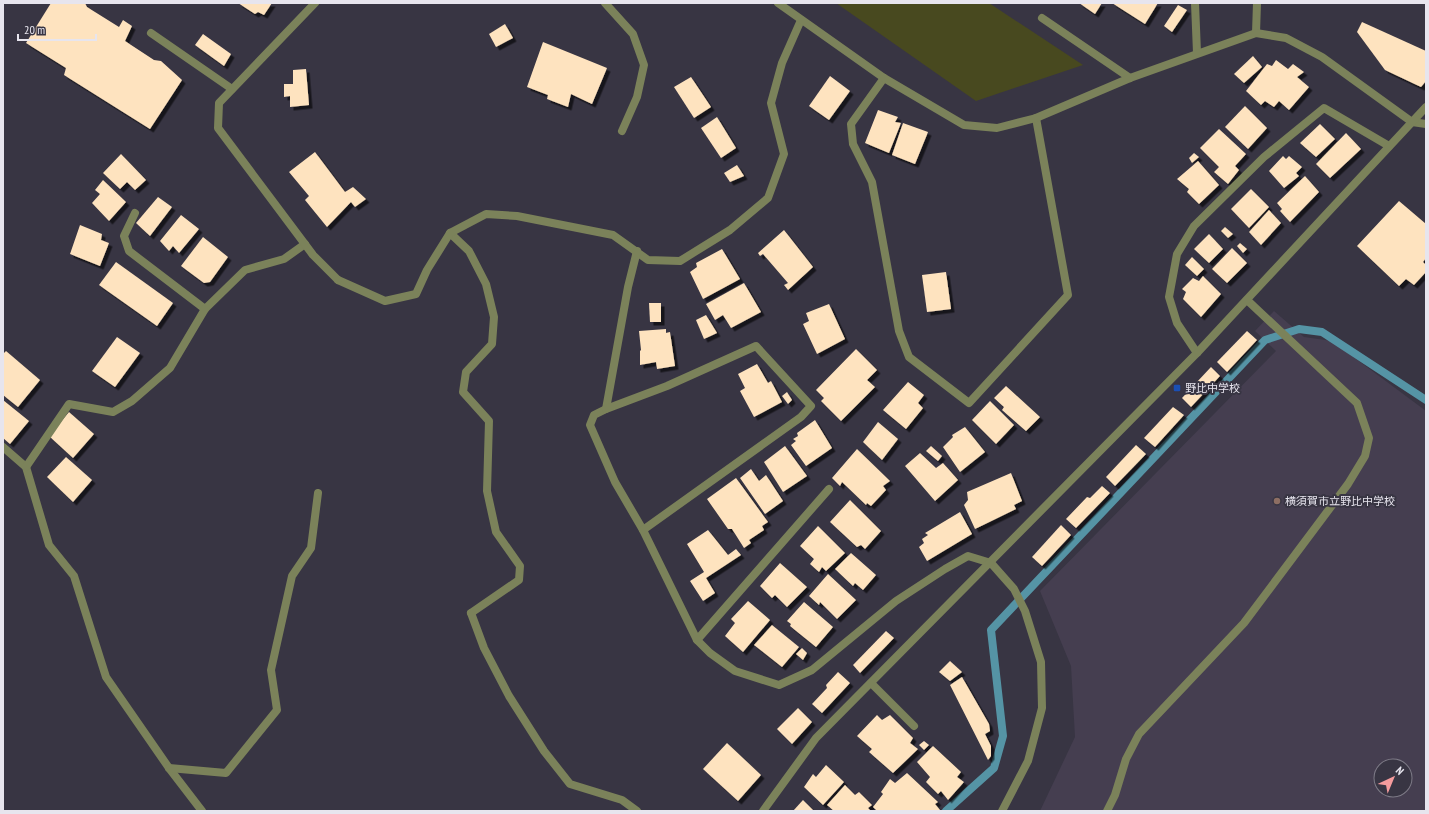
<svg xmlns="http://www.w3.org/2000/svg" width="1429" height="814" viewBox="0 0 1429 814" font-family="'PT Sans Narrow','Noto Sans JP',sans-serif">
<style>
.education{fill:#453e50;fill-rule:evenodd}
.green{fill:#48491f}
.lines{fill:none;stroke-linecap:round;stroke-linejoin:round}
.stream{stroke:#5594a5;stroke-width:8}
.building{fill:#fee3bf;filter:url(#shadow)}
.service{stroke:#7b825a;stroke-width:8}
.minor{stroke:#7b825a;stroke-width:8}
.tertiary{stroke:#7b825a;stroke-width:8}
.transit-dot{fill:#1a4fb4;stroke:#383543;stroke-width:1.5}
.education-dot{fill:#8d6e63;stroke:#383543;stroke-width:1.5}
.labels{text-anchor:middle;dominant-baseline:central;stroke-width:4;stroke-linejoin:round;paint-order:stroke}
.poi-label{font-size:11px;fill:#e7e5ee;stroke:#383543;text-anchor:start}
</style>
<defs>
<filter id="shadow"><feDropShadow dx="3.5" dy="3.5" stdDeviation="0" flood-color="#0009"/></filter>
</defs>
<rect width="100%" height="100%" fill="#383543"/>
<path class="education" d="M1274,311l30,26 28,4 94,70v400h-386l35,-74 -4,-71 -31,-75 236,-240 -21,-20zM1381,766h24v24h-24z"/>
<path class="green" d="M836,3h153l94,62 -107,36z"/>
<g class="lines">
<path class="stream" d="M946,811l48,-43 9,-32 -12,-106 274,-290 34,-11 23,3 104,68"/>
</g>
<g class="building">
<path d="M51,3h34l2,4 32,20 4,-7 9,6 -7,15 29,19 7,1 21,19 -32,49 -86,-54 2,-7 -40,-25z"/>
<path d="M238,3h34l-8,12 -6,-3 -3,2z"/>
<path d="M1079,3h23l-7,11z"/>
<path d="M1112,3h46l-13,21z"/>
<path d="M1178,5l9,5 -15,22 -8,-6z"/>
<path d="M1362,22l64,29v30l-5,6 -36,-17 -28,-38z"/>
<path d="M505,24l8,14 -17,9 -7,-13z"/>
<path d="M203,34l28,20 -7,12 -29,-21z"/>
<path d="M543,42l64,26 -15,36 -21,-10 -3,13 -21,-8 1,-4 -21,-8z"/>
<path d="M1253,56l9,11 -18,16 -10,-9z"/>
<path d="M1276,60l12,9 5,-5 11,8 -7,5 12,10 -20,23 -10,-9 -5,6 -9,-6 -4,4 -15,-14 21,-27 5,2z"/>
<path d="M306,69l3,36 -19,2v-11l-6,1v-13h9v-14z"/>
<path d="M830,76l20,15 -21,29 -20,-14z"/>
<path d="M691,77l20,30 -17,11 -20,-31z"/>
<path d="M1245,106l22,22 -19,21 -23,-22z"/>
<path d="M878,110l20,7 -3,5 6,1 -12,30 -24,-10z"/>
<path d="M717,117l19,31 -15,10 -20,-30z"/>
<path d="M903,123l25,9 -13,32 -23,-9z"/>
<path d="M1320,124l15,15 -19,18 -16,-14z"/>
<path d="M1219,129l27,25 -11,12 4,4 -11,14 -14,-12 5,-5 -19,-19z"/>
<path d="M1346,133l15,16 -31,29 -14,-14z"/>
<path d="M315,152l30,40 8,-5 13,12 -11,8 -4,-5 -24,25 -22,-27 4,-4 -20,-24z"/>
<path d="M1194,153l5,4 -7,6 -3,-5z"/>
<path d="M121,154l25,26 -11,10 -8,-8 -7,7 -17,-16z"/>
<path d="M1283,156l3,3 3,-3 13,11 -6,6 3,3 -15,12 -15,-17z"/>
<path d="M1198,161l21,24 -20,19 -12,-12 2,-3 -12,-10z"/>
<path d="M737,165l7,11 -14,6 -6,-9z"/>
<path d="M1305,176l14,16 -29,30 -10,-11 2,-2 -5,-6z"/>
<path d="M103,180l23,22 -17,19 -17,-18 8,-9 -5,-4z"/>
<path d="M1251,189l18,18 -20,21 -18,-19z"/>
<path d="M158,197l14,10 -22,29 -14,-13z"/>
<path d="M1399,201l27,23v34l-3,4 3,3v7l-12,13 -8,-6 -7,7 -42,-40z"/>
<path d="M1269,210l12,13 -20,22 -12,-13z"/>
<path d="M181,215l18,14 -20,24 -6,-7 -4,5 -9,-10z"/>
<path d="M80,225l22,9 -1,6 8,3 -9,23 -30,-12z"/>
<path d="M1225,227l8,7 -5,4 -7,-7z"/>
<path d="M784,230l29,37 -25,23 -4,-5 4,-2 -25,-29 -3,2 -2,-3z"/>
<path d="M1209,234l14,15 -14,14 -15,-14z"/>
<path d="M203,237l25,20 -18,25 -6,1 -23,-17z"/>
<path d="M1240,243l7,6 -4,4 -6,-7z"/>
<path d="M1232,248l15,15 -20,20 -15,-14z"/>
<path d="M722,249l18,30 -37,20 -13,-27 7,-5 -1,-4z"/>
<path d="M1192,257l12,12 -7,7 -12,-11z"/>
<path d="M116,262l57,41 -16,23 -58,-41z"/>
<path d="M946,272l5,37 -24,3 -5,-37z"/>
<path d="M1203,276l18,18 -20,23 -18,-18 3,-7 -4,-3 11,-11 6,3z"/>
<path d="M744,283l17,29 -30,16 -8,-13 -8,5 -9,-16z"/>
<path d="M649,303h12v19h-11z"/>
<path d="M829,304l16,35 -28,15 -14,-30 6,-3 -3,-8z"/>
<path d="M706,315l11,18 -13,6 -8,-19z"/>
<path d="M666,329v4l4,-1 5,34 -18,3 -1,-7 -16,3v-14l1,-1 -2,-19z"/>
<path d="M1247,331l10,9 -30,32 -10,-10z"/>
<path d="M117,337l23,16 -25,34 -23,-16z"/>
<path d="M856,349l21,21 -10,10 8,7 -34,34 -20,-20 3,-3 -8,-8z"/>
<path d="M6,351l34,29 -22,27 -15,-12v-41z"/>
<path d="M757,364l11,19 3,-2 11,21 -28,15 -14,-26 5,-3 -7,-14z"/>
<path d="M1211,367l9,9 -29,31 -9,-9z"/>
<path d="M908,382l16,13 -6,8 5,5 -17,21 -23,-19z"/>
<path d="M1006,386l34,31 -14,14 -24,-21 2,-3 -10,-9z"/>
<path d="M787,392l5,8 -4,4 -6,-8z"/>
<path d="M3,400l26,21 -19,23 -7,-6z"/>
<path d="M990,401l24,24 -18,19 -24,-24z"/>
<path d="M1173,407l11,8 -29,32 -11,-9z"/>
<path d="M69,412l25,22 -21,24 -24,-22z"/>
<path d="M815,420l17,28 -26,18 -15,-21 5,-4 -3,-2 5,-3 -1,-3z"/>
<path d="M878,422l20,17 -16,21 -19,-18z"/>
<path d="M965,427l20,25 -25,20 -17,-25 10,-10 -1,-2z"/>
<path d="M1136,445l10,9 -31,32 -9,-9z"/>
<path d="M785,446l22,30 -24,16 -19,-30z"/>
<path d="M931,446l11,10 -4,5 -12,-10z"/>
<path d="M857,449l33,32 -7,5 3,4 -15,16 -4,-3 -1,2 -24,-23 -2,4 -8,-8z"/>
<path d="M920,453l16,15 7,-5 15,17 -23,21 -30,-35z"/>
<path d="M66,457l26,23 -19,22 -26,-25z"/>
<path d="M751,469l8,12 7,-6 17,26 -18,13 -25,-36z"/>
<path d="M1011,473l11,28 -8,4 2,4 -41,20 -11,-24 4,-5 -1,-8z"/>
<path d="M736,478l32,44 -6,4 2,4 -15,10 2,3 -7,5 -12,-19h-4l-21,-30z"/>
<path d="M1102,486l8,7 -34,35 -10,-9 21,-22 3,1z"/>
<path d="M850,500l31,31 -16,18 -4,-4 -4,2 -27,-25z"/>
<path d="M960,512l12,22 -45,27 -8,-14 5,-4 -2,-4 6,-4 -3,-2z"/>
<path d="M1061,525l10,10 -29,31 -10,-9z"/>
<path d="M818,526l27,27 -19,18 -4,-4 -3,5 -9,-8 4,-5 -14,-13z"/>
<path d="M708,530l20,25 8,-6 5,6 -35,23 9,15 -12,8 -13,-20 14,-9 -17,-28z"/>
<path d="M851,553l25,22 -13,15 -8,-7 -2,3 -18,-17z"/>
<path d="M780,563l27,24 -20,20 -12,-12 -3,3 -12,-12z"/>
<path d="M828,574l28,26 -19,19 -17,-17 -1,3 -10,-9z"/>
<path d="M748,601l22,19 -27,32 -18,-16 10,-13 -4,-4z"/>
<path d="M804,602l29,25 -17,20 -26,-21 1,-2 -4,-3z"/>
<path d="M772,625l27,22 -17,20 -28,-22z"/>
<path d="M886,631l8,7 -34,35 -7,-8z"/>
<path d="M802,648l5,5 -4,7 -7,-6z"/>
<path d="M950,661l12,11 -12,9 -11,-9z"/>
<path d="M838,672l12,11 -28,30 -10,-9 15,-16 -1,-3z"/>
<path d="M962,677l27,47 1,7 -5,3 6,12v10l-3,4 -38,-75z"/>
<path d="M798,708l14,14 -20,22 -15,-15z"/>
<path d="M877,715l5,5 8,-5 23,23 -3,5 8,6 -25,24 -24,-21 3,-3 -15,-13z"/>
<path d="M924,741l5,4 -5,5 -5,-5z"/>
<path d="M727,743l34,32 -23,26 -35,-32z"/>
<path d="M933,746l28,26 -4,5 7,5 -16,18 -7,-9 -3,3 -12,-12 4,-5 -13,-15z"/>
<path d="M826,765l18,17 -21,23 -19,-18 9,-13 3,3z"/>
<path d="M907,773l31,29 -3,2 5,6 -63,1 -4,-4 10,-13 -2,-2 9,-13 5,4z"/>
<path d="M845,785l10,10 4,-3 13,13 -4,3 3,3h-37l-7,-6z"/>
<path d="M803,800l11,11h-21z"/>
</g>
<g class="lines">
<g class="service">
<path d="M605,3l28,31 11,31 -7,32 -15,34"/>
<path d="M1195,3l2,50"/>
<path d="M1042,18l88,60"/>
<path d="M151,33l81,56"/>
<path d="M1256,33l1,-30"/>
<path d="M1412,122l14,2"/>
<path d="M135,213l-11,23 5,15 76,58"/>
<path d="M450,233l19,18 17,33 8,33 -2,27 -26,28 -3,20 26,29 -2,70 9,41 24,34 -1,14 -48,33"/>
<path d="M338,280l47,21 31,-7 11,-24 23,-37 36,-19 31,2 96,19 35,25 32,1 50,-31 38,-32 16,-44 -13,-51 11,-40 19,-43"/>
<path d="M3,447l23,20 23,78 25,31 32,101 63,91 33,43"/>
<path d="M26,467l43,-63 44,8 19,-11 38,-33 35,-59 40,-39 39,-11 21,-15"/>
<path d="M697,640l132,-151"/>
<path d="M169,768l57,5 51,-63 -6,-40 21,-94 19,-28 7,-55"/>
<path d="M1107,811l8,-16 11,-36 13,-25 105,-111 104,-139 17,-28 4,-18 -12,-35 -110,-103"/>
</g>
<g class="minor">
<path d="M315,3l-96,100 -1,25 95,127 25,25"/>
<path d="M884,78l-33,46 2,20 19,38 27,149 10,26 60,46 99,-108 -32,-177"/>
<path d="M637,251l-9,36 -22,122 -12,6 -4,10 25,57 28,48 54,110 13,13 25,18 44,14 33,-15 84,-69 49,-32 23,-13 23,7"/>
<path d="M1197,353l-20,-30 -8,-26 8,-43 17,-28 70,-69 60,-49 65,38"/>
<path d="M606,409l61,-23 89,-40 55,60 -10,11 -158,113"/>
<path d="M471,613l13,35 25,48 35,55 26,33 52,16 15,11"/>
<path d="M871,683l43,43"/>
</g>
<g class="tertiary">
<path d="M778,3l106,75 80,47 33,3 39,-10 94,-40 126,-45 30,5 36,19 90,65"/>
<path d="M991,563l23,26 11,22 16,51 1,46 -14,53 -26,50"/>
<path d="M763,811l53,-73 381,-385 229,-246"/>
</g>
</g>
<rect class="transit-dot" x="1173" y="384" width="8" height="8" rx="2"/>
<circle class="education-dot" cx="1277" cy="501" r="4"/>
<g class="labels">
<g class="poi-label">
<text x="1185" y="388">野比中学校</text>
<text x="1285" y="501">横須賀市立野比中学校</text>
</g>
</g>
<rect width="1429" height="814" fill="none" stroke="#e7e5ee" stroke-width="8"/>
<g transform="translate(1393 778) rotate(44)"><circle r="19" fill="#383543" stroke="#7e7b87"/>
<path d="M0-3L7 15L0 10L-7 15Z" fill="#f59b9d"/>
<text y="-6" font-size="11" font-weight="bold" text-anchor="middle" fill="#e7e5ee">N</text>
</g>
<path d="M18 34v6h78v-6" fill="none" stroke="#e7e5ee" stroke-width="2"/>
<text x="24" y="34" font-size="12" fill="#e7e5ee" stroke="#383543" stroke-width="3" paint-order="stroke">20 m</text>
</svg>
